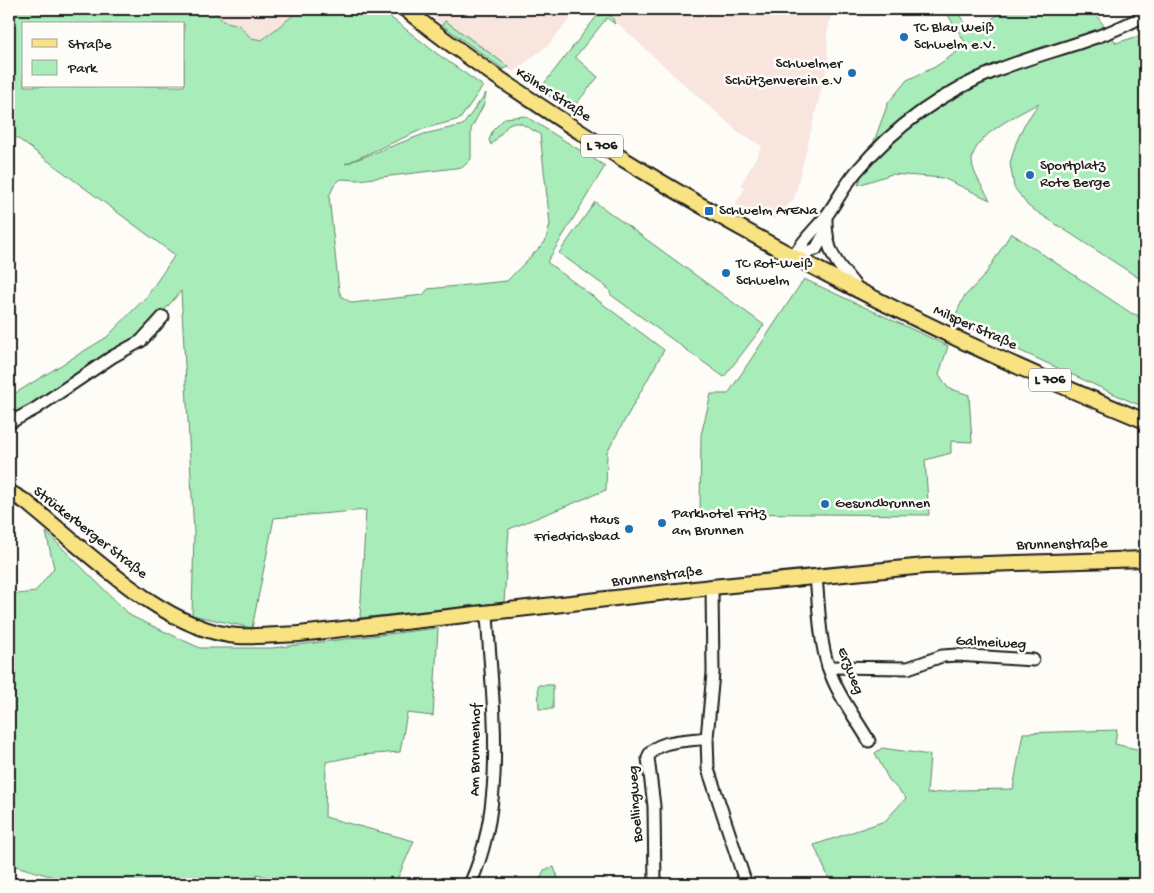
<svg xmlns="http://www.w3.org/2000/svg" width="1154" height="893" viewBox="0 0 1154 893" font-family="'Gochi Hand',sans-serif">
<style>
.built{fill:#f7e5de}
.green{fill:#a8edb9;stroke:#62846a;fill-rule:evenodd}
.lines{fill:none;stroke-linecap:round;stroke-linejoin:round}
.minor-casing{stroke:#1c1c1c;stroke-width:15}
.major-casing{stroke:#1c1c1c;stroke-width:18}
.minor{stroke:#fdfcf7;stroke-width:11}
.major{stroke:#f8e281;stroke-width:14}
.poi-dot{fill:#1f6fb2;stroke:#fdfcf7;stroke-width:2}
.labels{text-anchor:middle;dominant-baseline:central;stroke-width:5;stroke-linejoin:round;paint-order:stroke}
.shield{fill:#fdfcf7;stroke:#605f5e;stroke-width:1}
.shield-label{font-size:14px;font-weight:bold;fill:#1c1c1c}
.poi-label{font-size:15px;fill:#1c1c1c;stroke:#fdfcf7;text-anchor:start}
.street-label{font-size:15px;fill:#1c1c1c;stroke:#fdfcf7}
</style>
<rect width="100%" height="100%" fill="#fdfcf7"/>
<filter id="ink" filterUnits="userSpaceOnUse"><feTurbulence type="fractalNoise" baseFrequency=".02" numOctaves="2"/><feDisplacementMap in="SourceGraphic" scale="10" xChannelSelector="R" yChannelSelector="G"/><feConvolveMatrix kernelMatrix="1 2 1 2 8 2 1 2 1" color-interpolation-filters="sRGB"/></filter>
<g filter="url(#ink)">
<g class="built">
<path d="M212,9h89l-39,31 -11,-2 -12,-13 -16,-4z"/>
<path d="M440,9h138l-30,36 -35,27 -72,-48 -8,-7z"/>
<path d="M602,9h231l-6,24 1,30 -34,136 -20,20 -39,-14 10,-17 -4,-3 21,-39 -21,-12 -54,-47z"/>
</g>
<g class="green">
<path d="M9,9h203l11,12 16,4 12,13 11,2 39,-31h79l56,44 47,33 -23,33 -37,10 -78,35 79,-30 39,-9 23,-32 -2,11 -13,25v30l-8,8 -105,13 -17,-1 -6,5 -6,12 10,95 3,6 10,6 71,-8 5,-6 79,-8 38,-39 5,-18 -10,-90 -20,-11h-10l-19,22 -2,-5 4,-10 12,-12 20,-2 80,50 -58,96 117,88 -57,102 -1,38 -97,39 -5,73 -144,16 6,-108 -92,8 -22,110 -60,-13 2,-82 -13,-242 -40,46 -129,82 -3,-8v-14l98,-60 40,-41 28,-41 -166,-123zM24,24h160v62h-160z"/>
<path d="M944,9h11l17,24 34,-24h86l24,34 29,-9v248l-117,-76 -14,-19 -4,-24 6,-20 8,-18 15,-22c-19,11 -65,31 -67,57 0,13 12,29 18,40l-47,-22 -51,-4 -34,11 30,-82 19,-23 28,-13 32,-22z"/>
<path d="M604,14l8,2 3,8 -8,-6 -32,39 23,20 -27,33 -21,-13 -7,-12 54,-69z"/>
<path d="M445,21l2,1 62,45 -6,2 -61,-44z"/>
<path d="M595,202l169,123 -40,52 -113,-82 -2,-6 -50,-36z"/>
<path d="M1011,233l120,80 14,5v88l-11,-3 -181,-83 11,-23 21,-22z"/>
<path d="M804,279l144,67 -9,28 9,14 21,7 3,47 -21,-1v12l-26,7 4,55 -229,-2 1,-78 10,-41h17z"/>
<path d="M46,532l85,84 69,32h72l166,-20 -5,88 -26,-3 -7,39 -39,3 -35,7 -1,55 89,24 -19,43h-107l-31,-10 -3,10h-177l-68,-20v-269l26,-3 19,-24z"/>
<path d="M538,685h15v24h-14z"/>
<path d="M1117,730l-2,14 30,7v133h-319l4,-3 -16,-36 71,-24 21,-23 -17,-18 -14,-27 7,-5 48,7 -3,39 32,-4 54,-1 10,-56z"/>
<path d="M554,867l6,17h-22l6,-14z"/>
</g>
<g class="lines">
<defs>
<g id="minor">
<path d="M826,216c-1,35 10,47 32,73"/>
<path d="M794,257c8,-17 21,-27 33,-42 10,-14 18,-30 29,-43 39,-46 88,-81 144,-103 48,-19 100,-28 145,-54"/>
<path d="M794,257l22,-8 10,-18"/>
<path d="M9,423l26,-14 77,-52 29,-16 22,-24"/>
<path d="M816,577c3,29 3,61 12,89 8,27 27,51 41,75"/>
<path d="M712,587l1,86 -6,65 1,31 38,115"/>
<path d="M828,667l80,1 34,-12 15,-1 76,5"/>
<path d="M470,884c38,-82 22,-183 17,-270"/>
<path d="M655,884l-1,-78 -6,-48c5,-19 43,-17 59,-20"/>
</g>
<g id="major">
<path d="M405,9c69,55 142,103 218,150 166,102 341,188 522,262"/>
<path d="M9,492l17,10c56,45 138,129 212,134 20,1 41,-1 61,-2l413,-47 213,-21 220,-7"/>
</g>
</defs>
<use href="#minor" class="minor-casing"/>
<use href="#major" class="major-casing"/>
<use href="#minor" class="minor"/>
<use href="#major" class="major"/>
</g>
</g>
<g class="poi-dot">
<circle cx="904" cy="37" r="5"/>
<circle cx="852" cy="73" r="5"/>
<circle cx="1030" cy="175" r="5"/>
<rect x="704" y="206" width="10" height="10" rx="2.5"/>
<circle cx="726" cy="273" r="5"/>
<circle cx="825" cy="504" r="5"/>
<circle cx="662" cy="523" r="5"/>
<circle cx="629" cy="529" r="5"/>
</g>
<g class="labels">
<g class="shield">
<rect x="581" y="134.5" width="42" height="23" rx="4"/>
<rect x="1029" y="368.5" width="42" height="23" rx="4"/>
</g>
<g class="shield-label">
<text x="602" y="146">L 706</text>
<text x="1050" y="380">L 706</text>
</g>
<g class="poi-label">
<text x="914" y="28">TC Blau Weiß<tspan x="914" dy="17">Schwelm e.V.</tspan></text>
<text x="842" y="64" text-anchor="end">Schwelmer<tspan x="842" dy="17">Schützenverein e.V</tspan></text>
<text x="1040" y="166">Sportplatz<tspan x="1040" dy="17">Rote Berge</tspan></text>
<text x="719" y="211">Schwelm ArENa</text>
<text x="736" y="264">TC Rot-Weiß<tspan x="736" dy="17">Schwelm</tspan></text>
<text x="835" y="504">Gesundbrunnen</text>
<text x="672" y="514">Parkhotel Fritz<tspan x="672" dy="17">am Brunnen</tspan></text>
<text x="619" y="520" text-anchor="end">Haus<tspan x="619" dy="17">Friedrichsbad</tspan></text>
</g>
<g class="street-label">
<text transform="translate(553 95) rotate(33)">Kölner Straße</text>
<text transform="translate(975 328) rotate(24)">Milsper Straße</text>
<text transform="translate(90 533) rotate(38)">Strückerberger Straße</text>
<text transform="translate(1062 545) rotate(-1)">Brunnenstraße</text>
<text transform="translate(657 577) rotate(-7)">Brunnenstraße</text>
<text transform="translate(991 643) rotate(3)">Galmeiweg</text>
<text transform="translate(850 671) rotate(68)">Erzweg</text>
<text transform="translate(476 750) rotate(-89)">Am Brunnenhof</text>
<text transform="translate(636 804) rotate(-94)">Boellingweg</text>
</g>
</g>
<rect width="1154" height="893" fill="none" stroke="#fdfcf7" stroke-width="30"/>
<rect x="15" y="15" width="1124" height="863" fill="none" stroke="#1c1c1c" stroke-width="2" filter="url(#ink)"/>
<rect x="22" y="22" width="162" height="65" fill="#fdfcf7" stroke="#a3a29f"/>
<rect x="32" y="39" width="25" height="8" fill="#f8e281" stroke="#a3a29f"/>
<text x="68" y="48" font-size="15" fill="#1c1c1c">Straße</text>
<rect x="32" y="60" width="25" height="15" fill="#a8edb9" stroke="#a3a29f"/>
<text x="68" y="72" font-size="15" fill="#1c1c1c">Park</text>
</svg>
